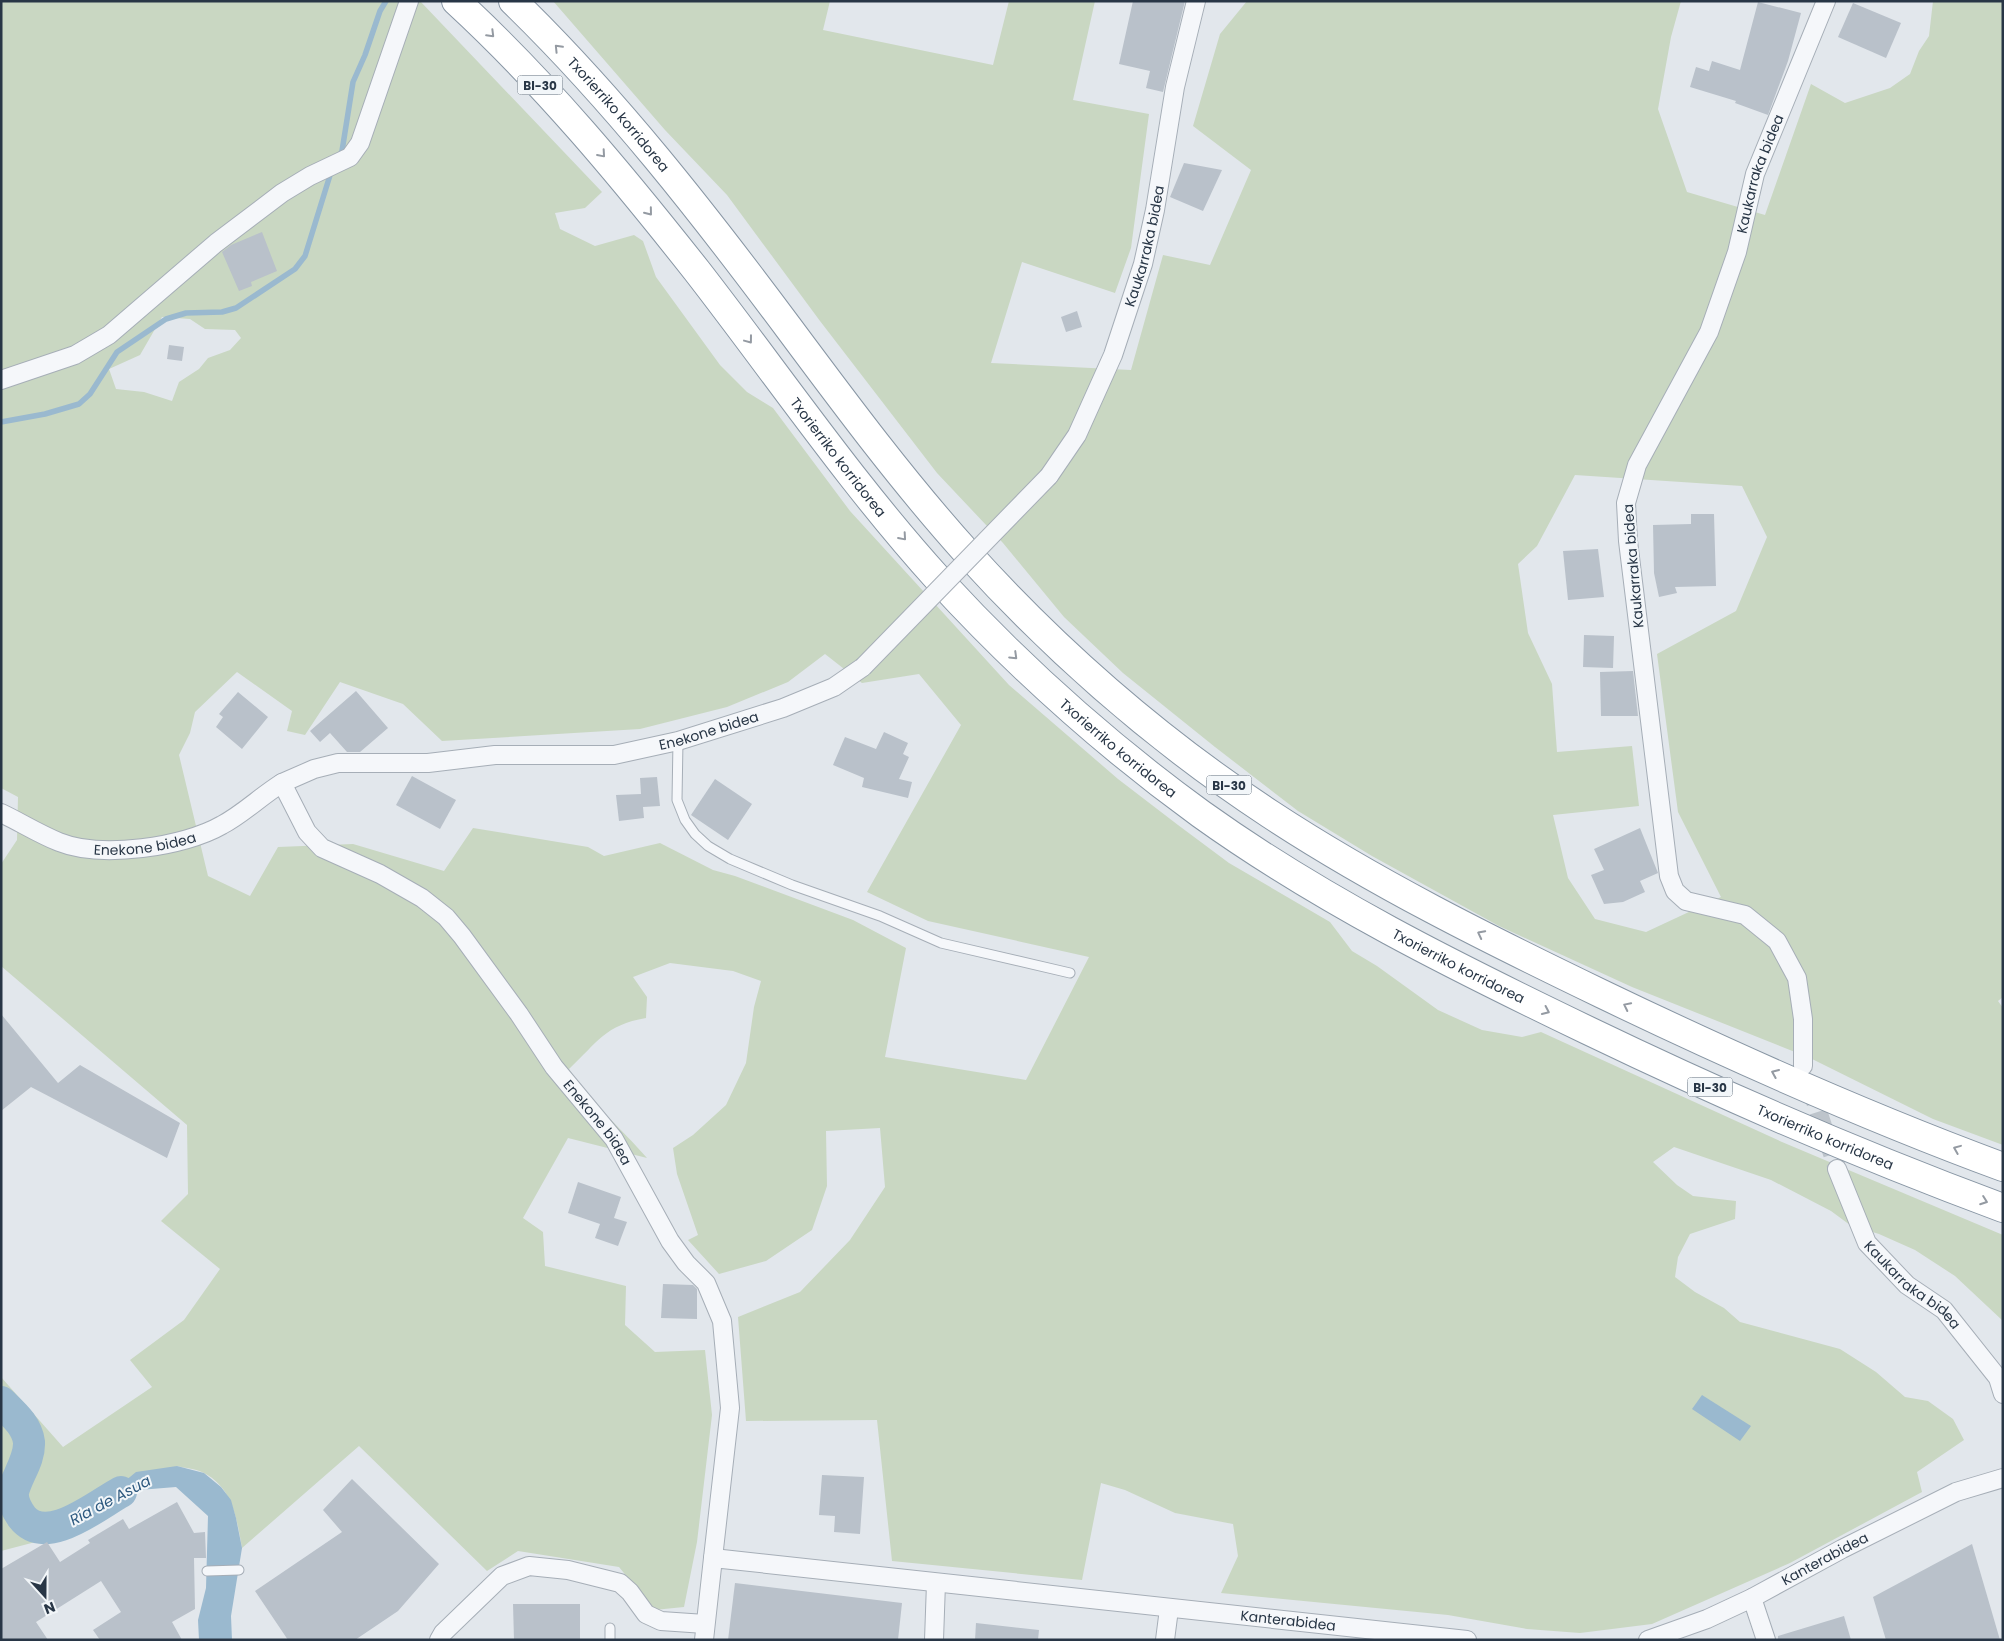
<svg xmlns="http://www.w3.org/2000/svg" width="2004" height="1641" viewBox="0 0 2004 1641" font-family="Poppins,sans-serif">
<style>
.green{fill:#c9d7c2;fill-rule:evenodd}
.water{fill:#9ab9cf}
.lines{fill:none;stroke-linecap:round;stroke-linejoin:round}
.stream{stroke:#9ab9cf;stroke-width:5.5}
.river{stroke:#9ab9cf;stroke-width:32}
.building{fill:#b9c1ca}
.street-tunnel{stroke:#bdc4cb;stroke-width:18;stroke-dasharray:18 9;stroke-linecap:butt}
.lane-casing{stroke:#a6aeb7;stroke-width:11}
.street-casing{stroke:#a6aeb7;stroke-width:20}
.highway-casing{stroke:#8896a4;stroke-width:30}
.lane{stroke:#f5f7fa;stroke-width:9}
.street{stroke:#f5f7fa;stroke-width:18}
.highway{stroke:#fff;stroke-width:28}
.street-bridge-casing{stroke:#a6aeb7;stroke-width:20;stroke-linecap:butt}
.street-bridge{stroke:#f5f7fa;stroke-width:18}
.oneway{stroke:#949aa2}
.labels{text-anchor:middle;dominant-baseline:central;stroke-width:4;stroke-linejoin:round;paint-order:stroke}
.shield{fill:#f2f6f9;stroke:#65707c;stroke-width:1}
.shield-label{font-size:12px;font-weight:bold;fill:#283646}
.street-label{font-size:14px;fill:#283646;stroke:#f2f6f9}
.water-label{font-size:15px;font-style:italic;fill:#2d597f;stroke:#f2f6f9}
</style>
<rect width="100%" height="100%" fill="#e2e7ec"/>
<g class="green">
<path d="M1,1h419l182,191 -17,16 -30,5 5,16 35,17 39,-11 9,6 13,36 64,88 27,27 26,16 77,103 159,174 109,94 60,46 51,38 101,59 22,29 25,15 61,44 44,20 40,7 19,-5 241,110 221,93v86l-48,-45 -40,-26 -36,-16 -29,-9 -19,-14 -60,-31 -97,-33 -21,15 24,23 16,11 43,5 -1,18 -45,15 -12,23 -3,20 20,15 29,16 16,14 100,27 36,23 29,25 23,4 25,18 11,21 -47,32 5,20 -132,71 -138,61 -72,9 -53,-4 -79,-14 -227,-22 17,-37 -5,-32 -58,-11 -50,-23 -24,-7 -19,97 -190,-19 -15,-141 -131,1 -8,-104 62,-25 50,-52 35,-53 -5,-59 -54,3 1,55 -15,44 -46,31 -47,13 -31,-34 10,-5 -21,-61 -4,-26 20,-13 33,-30 20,-42 8,-56 7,-26 -28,-10 -63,-8 -37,14 14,20 -1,21c-41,7 -48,24 -77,51 19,31 54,61 78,89l-79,-20 -45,80 20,14 2,34 81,20 -1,39 30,27 50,-2 7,65 -15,127 -13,65 -30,3 -35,-43 -101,-16 -31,20 -128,-125 -117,102c-5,-28 -9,-60 -38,-75 -7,-4 -19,-5 -27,-7l-61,35 -27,27 -88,23v-174l62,70 89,-60 -22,-27 54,-40 36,-51 -59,-48 27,-27 -1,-69 -186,-159v-102l16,-24 1,-43 -17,-9zM162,317l28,2 15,10 30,1 6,8 -11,12 -22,8 -9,11 -20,13 -7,19 -28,-9 -28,-3 -7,-20 31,-14zM825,654l37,29 57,-9 42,51 -94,167 61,29 161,36 -63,123 -141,-23 21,-109 -53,-28 -118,-44 -22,-6 -53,-27 -56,13 -16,-9 -115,-19 -29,43 -91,-27 -75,3 -28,49 -42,-20 -29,-121 11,-22 5,-21 42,-40 55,39 -5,20 18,4 35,-53 63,22 39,37 198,-12 87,-22 61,-25z"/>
<path d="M553,1h277l-7,29 170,35 16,-64h86l-22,99 76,14 -18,134 -16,45 -93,-31 -31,101 140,7 32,-115 47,10 41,-95 -58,-44 27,-92 27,-33h434l-10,36 -13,72 29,83 78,23 46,-131 34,19 45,-15 20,-14 9,-23 10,-15 4,-35h70v996l-5,4 5,7v137l-70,-26 -123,-61 -178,-71 -133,-61 -127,-70 -74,-45 -83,-64 -92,-74 -59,-56 -61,-74 -66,-70 -117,-152 -93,-126 -62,-65zM1575,475l167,11 25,51 -31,74 -79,43 21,158 43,85 -75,35 -51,-13 -27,-41 -15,-63 86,-9 -7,-60 -75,6 -5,-68 -24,-51 -10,-69 19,-18z"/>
</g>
<g class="water">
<path d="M1702,1395l49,31 -11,15 -48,-32z"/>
<path d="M177,1466l27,7 17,14 10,13 5,18 6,30 -11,68 1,24h-33l-1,-20 8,-32 2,-72 -32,-29 -37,3 -55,25 52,-43z"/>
</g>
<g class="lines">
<g class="stream">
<path d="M338,158l4,-7 11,-69 12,-27 15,-44 6,-10"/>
<path d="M1,422l44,-8 34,-10 11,-10 27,-42 49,-33 20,-6 36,-1 14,-4 59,-39 10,-13 26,-84"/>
</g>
<path class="river" d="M1,1402c11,11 26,23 28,40 1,18 -12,33 -16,50 -1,9 4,18 9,25 24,31 75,-12 99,-25"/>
</g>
<g class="building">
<path d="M1133,1h52l-22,91 -17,-4 4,-17 -31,-7z"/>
<path d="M1758,2l43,11 -13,48 -20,54 -33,-12 1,-2 -46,-14 6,-20 13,4 3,-10 28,9z"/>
<path d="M1853,3l48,20 -15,35 -48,-21z"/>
<path d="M1184,163l38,7 -19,41 -33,-14z"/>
<path d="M262,232l15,39 -26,11 1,4 -13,5 -17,-39 9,-7z"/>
<path d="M1077,311l5,16 -16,5 -5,-15z"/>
<path d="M169,345l15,2 -2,14 -15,-2z"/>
<path d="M1691,514h23l2,72 -41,1 2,6 -18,4 -5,-24 -1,-48 38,-1z"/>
<path d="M1598,549l6,48 -36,3 -5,-49z"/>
<path d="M1584,635l30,1 -1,32 -30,-1z"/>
<path d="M1633,671l5,45h-37l-1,-44z"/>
<path d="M356,691l32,37 -28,24h-13l-17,-19 -10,9 -10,-11z"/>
<path d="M238,692l30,25 -26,32 -26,-22 7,-10 -4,-3z"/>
<path d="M884,732l24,11 -5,11 6,3 -10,22 13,3 -4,16 -46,-11 2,-9 -31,-13 12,-28 31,12z"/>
<path d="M412,776l44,24 -16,29 -44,-24z"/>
<path d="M657,777l3,29 -17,1 1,11 -25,3 -3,-26 25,-1 -1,-16z"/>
<path d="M715,779l37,25 -24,36 -37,-25z"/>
<path d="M1640,828l18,45 -18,8 5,11 -22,10 -19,2 -13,-29 13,-5 -10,-21z"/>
<path d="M1,1014l57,69 22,-18 100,58 -13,35 -136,-71 -30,24z"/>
<path d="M578,1182l43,15 -7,21 13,4 -9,24 -23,-8 5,-14 -32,-11z"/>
<path d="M663,1284l30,1 4,4v30l-36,-1z"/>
<path d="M822,1475l42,2 -4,57 -26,-2 1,-16 -16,-1z"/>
<path d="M352,1479l87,85 -41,47 -43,29h-67l-33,-49 87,-59 -19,-22z"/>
<path d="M177,1502l17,31 11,-1 1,26h-12l1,51 -23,13 10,18h-82l-7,-10 28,-18 -20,-31 -65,41 12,18h-47v-71l46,-27 13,20 30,-19 -2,-3 35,-21 6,10z"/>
<path d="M1972,1544l28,96h-114l-13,-43z"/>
<path d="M735,1583l167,20 -4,37h-170z"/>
<path d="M513,1604h67v36h-66z"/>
<path d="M1844,1616l7,24h-73v-4z"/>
<path d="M976,1623l63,7 -1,10h-63z"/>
</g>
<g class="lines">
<path class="street-tunnel" d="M1810,1086l27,83"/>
<defs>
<g id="lane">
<path d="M678,741l-1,59 8,20 10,14 13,12 22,13 62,26 88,31 61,27 129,30"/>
<path d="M207,1571l32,-1"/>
<path d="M610,1640v-12"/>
</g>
<g id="street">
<path d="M1,380l74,-25 34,-20 107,-92 66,-50 28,-17 40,-19 10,-14 49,-142"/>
<path id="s1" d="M1049,476l28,-41 36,-80 30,-91 12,-54 20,-123 21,-86"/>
<path id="s2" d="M282,783l32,-14 24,-6h90l67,-8h119l64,-14 105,-33 51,-21 29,-20"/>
<path id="s3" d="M1,813c19,9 38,21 58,29 42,17 125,5 163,-17 21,-11 39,-29 60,-42l25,49 15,16 58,26 42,24 24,19 16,19 57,78 35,53 60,72 56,102 16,22 20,20 16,38 8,87 -17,150"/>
<path id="s4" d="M1803,1066v-47l-6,-41 -20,-37 -32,-26 -59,-14 -11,-10 -6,-15 -41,-335 -2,-38 11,-38 72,-133 28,-80 18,-78 71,-173"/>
<path id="s5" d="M1837,1169l30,74 40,42 37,25 54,68 5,16"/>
<path d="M1752,1598l14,42"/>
<path d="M439,1640l4,-7 59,-57 27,-10 39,4 52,13 10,9 16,22 15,7 44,3"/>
<path id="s6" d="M704,1640l9,-82 754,82"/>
<path d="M934,1640l2,-57"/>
<path d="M1165,1640l4,-31"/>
<path id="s7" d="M1648,1640l59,-21 45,-21 90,-49 114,-57 47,-14"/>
</g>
<g id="highway">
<path id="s8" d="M456,1c89,82 166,175 241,270 80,103 154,212 242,309 79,86 167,165 262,234 120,86 253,152 386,216 135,65 275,126 416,178"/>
<path id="s9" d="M513,1c102,99 190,212 275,326 58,78 116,156 181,228 89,98 190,186 301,259 105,69 218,125 332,180 131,63 265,123 401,173"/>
</g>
</defs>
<use href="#lane" class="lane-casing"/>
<use href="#street" class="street-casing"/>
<use href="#highway" class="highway-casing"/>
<use href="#lane" class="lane"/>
<use href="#street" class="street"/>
<use href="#highway" class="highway"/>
<defs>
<path id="street-bridge" d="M863,667l186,-191"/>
</defs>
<use href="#street-bridge" class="street-bridge-casing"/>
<use href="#street-bridge" class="street-bridge"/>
</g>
<defs><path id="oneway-chevron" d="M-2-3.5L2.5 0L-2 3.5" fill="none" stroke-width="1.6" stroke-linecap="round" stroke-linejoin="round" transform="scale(1.25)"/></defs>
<g class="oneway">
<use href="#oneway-chevron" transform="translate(491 34) rotate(45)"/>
<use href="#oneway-chevron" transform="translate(558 48) rotate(-134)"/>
<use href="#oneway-chevron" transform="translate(602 154) rotate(49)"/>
<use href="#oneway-chevron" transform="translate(649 212) rotate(51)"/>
<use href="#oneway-chevron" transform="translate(749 340) rotate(53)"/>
<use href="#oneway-chevron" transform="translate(903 537) rotate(49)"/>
<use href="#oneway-chevron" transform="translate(1014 656) rotate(44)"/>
<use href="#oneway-chevron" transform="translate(1481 934) rotate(-153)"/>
<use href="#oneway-chevron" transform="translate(1627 1006) rotate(-154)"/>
<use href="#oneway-chevron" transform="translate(1546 1011) rotate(25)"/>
<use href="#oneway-chevron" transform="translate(1775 1073) rotate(-157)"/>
<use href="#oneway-chevron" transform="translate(1957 1149) rotate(-158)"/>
<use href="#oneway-chevron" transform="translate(1984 1201) rotate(20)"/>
</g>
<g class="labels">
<g class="shield">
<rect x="517.5" y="75.5" width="45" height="19" rx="4"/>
<rect x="1206.5" y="775.5" width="45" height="19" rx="4"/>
<rect x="1687.5" y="1077.5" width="45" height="19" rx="4"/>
</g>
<g class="shield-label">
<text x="540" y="85">BI-30</text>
<text x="1229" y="785">BI-30</text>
<text x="1710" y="1087">BI-30</text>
</g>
<g class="street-label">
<text stroke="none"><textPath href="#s9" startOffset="155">Txorierriko korridorea</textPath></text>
<text stroke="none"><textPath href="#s4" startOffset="996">Kaukarraka bidea</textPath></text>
<text stroke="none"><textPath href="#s1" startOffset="251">Kaukarraka bidea</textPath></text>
<text stroke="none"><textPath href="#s8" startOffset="596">Txorierriko korridorea</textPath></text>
<text transform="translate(1633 566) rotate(-95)">Kaukarraka bidea</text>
<text stroke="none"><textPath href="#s2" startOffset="434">Enekone bidea</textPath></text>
<text stroke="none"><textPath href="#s8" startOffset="1001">Txorierriko korridorea</textPath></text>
<text stroke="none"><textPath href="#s3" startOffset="152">Enekone bidea</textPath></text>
<text stroke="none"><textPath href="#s8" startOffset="1406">Txorierriko korridorea</textPath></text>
<text stroke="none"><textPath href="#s3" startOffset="781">Enekone bidea</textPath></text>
<text stroke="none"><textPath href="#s8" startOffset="1811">Txorierriko korridorea</textPath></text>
<text stroke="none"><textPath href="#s5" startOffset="142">Kaukarraka bidea</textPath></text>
<text stroke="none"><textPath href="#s7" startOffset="195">Kanterabidea</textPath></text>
<text stroke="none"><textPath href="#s6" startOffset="661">Kanterabidea</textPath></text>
</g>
<g class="water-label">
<text transform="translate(110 1500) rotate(-28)">Ría de Asua</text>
</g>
</g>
<rect width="2004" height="1641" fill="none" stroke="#283646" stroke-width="5"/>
<g transform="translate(45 1596) rotate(159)" stroke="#f2f6f9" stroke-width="4" paint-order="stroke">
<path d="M0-4L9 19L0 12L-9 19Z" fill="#283646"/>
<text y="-8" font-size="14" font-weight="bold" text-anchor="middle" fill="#283646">N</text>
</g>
</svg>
